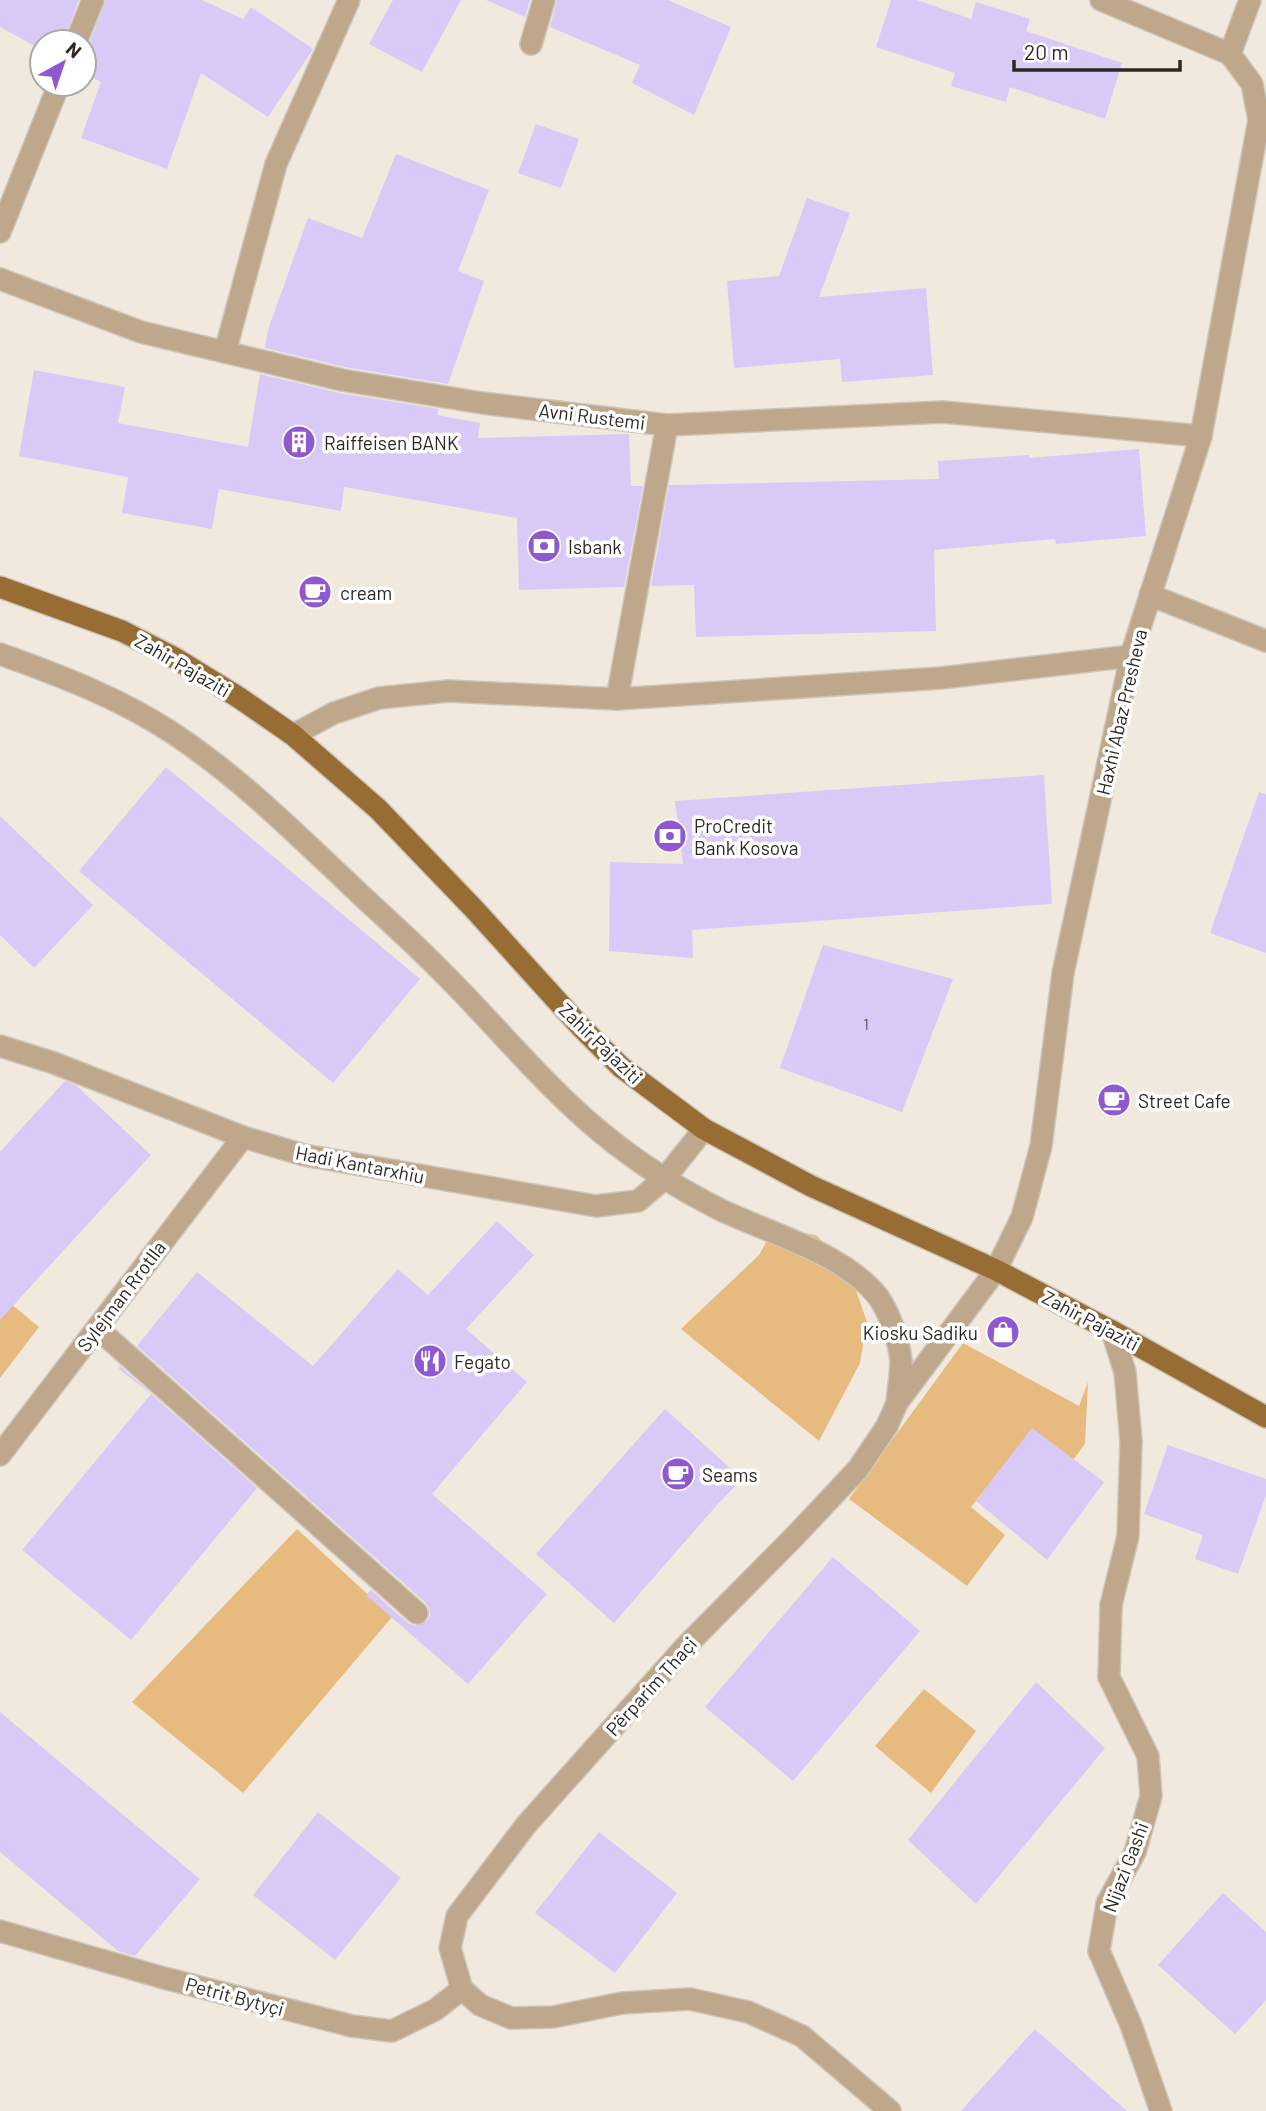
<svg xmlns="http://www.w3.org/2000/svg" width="1266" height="2111" viewBox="0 0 1266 2111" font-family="Barlow,sans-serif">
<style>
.green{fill:#e7ba7f}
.building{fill:#d9c9f7}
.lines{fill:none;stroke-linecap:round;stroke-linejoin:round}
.minor-casing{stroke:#cec6bd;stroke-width:24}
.major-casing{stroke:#cec6bd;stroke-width:24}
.minor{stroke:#bea78a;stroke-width:21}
.major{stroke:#976d33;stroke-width:21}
.labels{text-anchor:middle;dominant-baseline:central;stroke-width:7;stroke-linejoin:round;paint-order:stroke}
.number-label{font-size:16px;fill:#565059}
.street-label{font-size:19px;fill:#2b2824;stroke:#fff}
.poi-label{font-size:19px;fill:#2b2824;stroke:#fff;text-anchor:start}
</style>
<rect width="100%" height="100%" fill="#f2e9de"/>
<g class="green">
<path d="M774,1228l42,7 33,35 18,52 -7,41 -41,78 -138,-112 78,-74z"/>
<path d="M0,1295l39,32 -39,51z"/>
<path d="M963,1343l116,63 9,-24 -3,62 -12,16 -41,-31 -61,78 34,28 -38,51 -118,-87z"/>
<path d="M297,1529l95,88 -149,176 -111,-91z"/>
<path d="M924,1689l52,42 -45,62 -56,-47z"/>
</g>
<g class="building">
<path d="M0,0h79l-16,42h-21v8l-42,-23z"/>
<path d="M106,0h96l41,19 8,-12 62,42 -45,68 -67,-44 -34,96 -86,-31 20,-56 -17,-9v-21l4,-5z"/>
<path d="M393,0h68l-39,72 -53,-28z"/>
<path d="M486,0h44l-5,17z"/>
<path d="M557,0h111l63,27 -37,88 -62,-32 8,-18 -90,-38z"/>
<path d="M891,0h26l54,19 5,-17 54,17 -4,12 96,32 -17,56 -95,-32 -4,15 -55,-16 4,-13 -79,-26z"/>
<path d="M536,124l43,15 -18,49 -43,-15z"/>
<path d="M396,154l93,36 -31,81 26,10 -36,103 -103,-17 -80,-19 3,-18 40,-112 54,20z"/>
<path d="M807,198l43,15 -31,84 107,-9 7,87 -91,7 -2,-23 -106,9 -7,-87 52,-5z"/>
<path d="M34,370l91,17 -7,36 130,24 12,-73 79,19 100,16 -2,6 43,8 -2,15 151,-4 2,52h12l-19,101 -105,3 -2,-72 -173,-31 -3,24 -122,-22 -7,40 -90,-16 6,-36 -109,-21z"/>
<path d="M1139,449l7,87 -90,8 -1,-5 -121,11 2,81 -240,6 -2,-52 -43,1 18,-101 270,-6 -1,-18 91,-6v3z"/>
<path d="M166,767l254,212 -87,104 -254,-212z"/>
<path d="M1044,775l8,129 -360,26 1,28 -84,-7 1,-89 73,2 -8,-63z"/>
<path d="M1259,792l7,2v159l-56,-20z"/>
<path d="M0,816l93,89 -59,63 -34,-33z"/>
<path d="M823,945l130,34 -51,133 -122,-44z"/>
<path d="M65,1081l12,5 74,69 -151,165v-168z"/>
<path d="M497,1221l37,34 -68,74 61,53 -95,112 115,100 -79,90 -102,-89 5,-5 37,33 7,3 11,-4 4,-6v-6l-4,-7 -289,-257 60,-74 116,94 85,-97 30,26z"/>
<path d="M120,1366l137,122 -126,152 -109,-90 129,-156 -32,-25z"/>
<path d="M665,1409l77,70 -26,27 -102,117 -78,-69z"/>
<path d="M1032,1428l72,54 -57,78 -71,-59z"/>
<path d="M1168,1445l98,34v16l-28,79 -43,-15 8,-24 -59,-21z"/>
<path d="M833,1557l87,74 -127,150 -88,-74z"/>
<path d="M1036,1682l69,66 -129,156 -68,-64z"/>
<path d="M0,1712l200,167 -65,77 -17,-5 -118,-99z"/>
<path d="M318,1812l83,66 -66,82 -82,-65z"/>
<path d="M599,1832l78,61 -62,80 -80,-60z"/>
<path d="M1223,1893l43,39v68l-31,34 -77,-69z"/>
<path d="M1035,2029l92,82h-166z"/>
</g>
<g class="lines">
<defs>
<g id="minor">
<path d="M1101,0l129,54"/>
<path d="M76,42l17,-42"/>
<path d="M531,44l13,-44"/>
<path d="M1230,54l20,-54"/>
<path d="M0,232l59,-148"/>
<path d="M0,279l141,53 201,48 140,23 185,22 276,-13 258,24"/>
<path d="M225,352l51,-188 73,-164"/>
<path d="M1150,595l116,46"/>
<path d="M0,654c59,21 119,44 171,78 64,42 117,94 172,146 32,31 66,60 97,92 55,54 103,115 163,164 34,28 78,56 118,76 48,23 125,44 158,88 11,16 20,43 22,63 0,13 -3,28 -4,42"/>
<path d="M617,699l50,-274"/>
<path d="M293,735l41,-22 45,-15 69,-7 169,8 324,-21 190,-22"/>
<path d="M0,1046l54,17 189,74 61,18 292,51 42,-5 27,-23 39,-49"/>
<path d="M97,1328l320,285"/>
<path d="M1112,1331l13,41 6,69 -3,95 -17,69 -2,72 39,79 3,40 -16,56 -28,51 -8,48 32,74 30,86"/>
<path d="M0,1455l243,-318"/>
<path d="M0,1931l164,47 188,48 40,5 43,-21 27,-21"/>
<path d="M890,2111l-88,-75 -54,-24 -58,-13 -68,4 -69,14 -42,1 -31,-13 -18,-16 -12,-41 7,-32 69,-91 159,-178 110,-111 63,-67 29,-43 10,-23 99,-133 26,-53 19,-71 22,-173 68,-317 70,-220 58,-316 -7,-36 -22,-30"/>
</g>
<path id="major" d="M0,587l122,44 51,26 65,40 55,38 85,74 96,100 106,117 41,41 83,62 107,57 185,84 116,61 154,86"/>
</defs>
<use href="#minor" class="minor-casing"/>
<use href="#major" class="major-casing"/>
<use href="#minor" class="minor"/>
<use href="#major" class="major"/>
</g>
<defs>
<symbol id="building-disc" viewBox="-11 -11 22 22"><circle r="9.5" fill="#8d58d0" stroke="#fff"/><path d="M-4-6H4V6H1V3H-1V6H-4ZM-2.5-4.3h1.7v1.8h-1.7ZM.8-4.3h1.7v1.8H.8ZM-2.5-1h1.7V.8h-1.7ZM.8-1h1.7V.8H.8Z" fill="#fff"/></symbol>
<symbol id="bank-disc" viewBox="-11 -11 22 22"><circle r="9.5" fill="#8d58d0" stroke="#fff"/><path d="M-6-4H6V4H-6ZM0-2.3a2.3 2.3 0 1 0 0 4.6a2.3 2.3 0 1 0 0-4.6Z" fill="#fff"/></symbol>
<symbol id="cafe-disc" viewBox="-11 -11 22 22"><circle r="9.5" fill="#8d58d0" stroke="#fff"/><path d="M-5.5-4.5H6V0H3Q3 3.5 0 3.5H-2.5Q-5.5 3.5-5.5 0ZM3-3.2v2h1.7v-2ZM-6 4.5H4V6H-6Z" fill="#fff"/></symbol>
<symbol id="shop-disc" viewBox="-11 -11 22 22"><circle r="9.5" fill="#8d58d0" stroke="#fff"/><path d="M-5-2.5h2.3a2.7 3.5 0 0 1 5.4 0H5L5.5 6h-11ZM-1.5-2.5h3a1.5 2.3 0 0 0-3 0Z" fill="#fff"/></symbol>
<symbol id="restaurant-disc" viewBox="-11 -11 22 22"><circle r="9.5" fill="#8d58d0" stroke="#fff"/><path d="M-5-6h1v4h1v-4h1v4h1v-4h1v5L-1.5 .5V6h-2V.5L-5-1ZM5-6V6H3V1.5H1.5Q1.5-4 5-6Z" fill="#fff"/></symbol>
</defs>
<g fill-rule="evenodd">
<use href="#building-disc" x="280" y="423" width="38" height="38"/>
<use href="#bank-disc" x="525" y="527" width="38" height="38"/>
<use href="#cafe-disc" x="296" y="573" width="38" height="38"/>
<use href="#bank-disc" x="651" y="817" width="38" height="38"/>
<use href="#cafe-disc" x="1095" y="1081" width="38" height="38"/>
<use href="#shop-disc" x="984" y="1313" width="38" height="38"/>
<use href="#restaurant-disc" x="411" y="1342" width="38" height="38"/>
<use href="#cafe-disc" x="659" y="1455" width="38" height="38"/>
</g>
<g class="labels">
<g class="number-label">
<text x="866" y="1023">1</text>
</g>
<g class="street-label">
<text transform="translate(592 416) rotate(7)">Avni Rustemi</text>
<text transform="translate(183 665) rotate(30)">Zahir Pajaziti</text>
<text transform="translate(1121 712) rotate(-77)">Haxhi Abaz Presheva</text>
<text transform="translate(601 1043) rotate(44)">Zahir Pajaziti</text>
<text transform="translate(360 1164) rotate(11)">Hadi Kantarxhiu</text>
<text transform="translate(121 1296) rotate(-53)">Sylejman Rrotlla</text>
<text transform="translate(1091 1320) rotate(28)">Zahir Pajaziti</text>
<text transform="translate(651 1686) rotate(-48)">Përparim Thaçi</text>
<text transform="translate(1125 1867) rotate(-69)">Nijazi Gashi</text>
<text transform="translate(235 1996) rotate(15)">Petrit Bytyçi</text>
</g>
<g class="poi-label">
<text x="324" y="442">Raiffeisen BANK</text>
<text x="568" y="546">Isbank</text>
<text x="340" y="592">cream</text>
<text x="694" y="825">ProCredit<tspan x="694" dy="22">Bank Kosova</tspan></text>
<text x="1138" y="1100">Street Cafe</text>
<text x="978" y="1332" text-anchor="end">Kiosku Sadiku</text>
<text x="454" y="1361">Fegato</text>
<text x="702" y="1474">Seams</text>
</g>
</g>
<g transform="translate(63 63) rotate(40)"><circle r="33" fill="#ffffff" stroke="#aaa9a7" stroke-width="2"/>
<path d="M0-5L12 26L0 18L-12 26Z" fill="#8d58d0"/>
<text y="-10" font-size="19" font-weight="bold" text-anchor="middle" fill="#2b2824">N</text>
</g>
<path d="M1014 60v10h166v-10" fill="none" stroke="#2b2824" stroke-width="3.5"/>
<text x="1024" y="60" font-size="21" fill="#2b2824" stroke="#ffffff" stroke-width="5" paint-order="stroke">20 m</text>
</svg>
